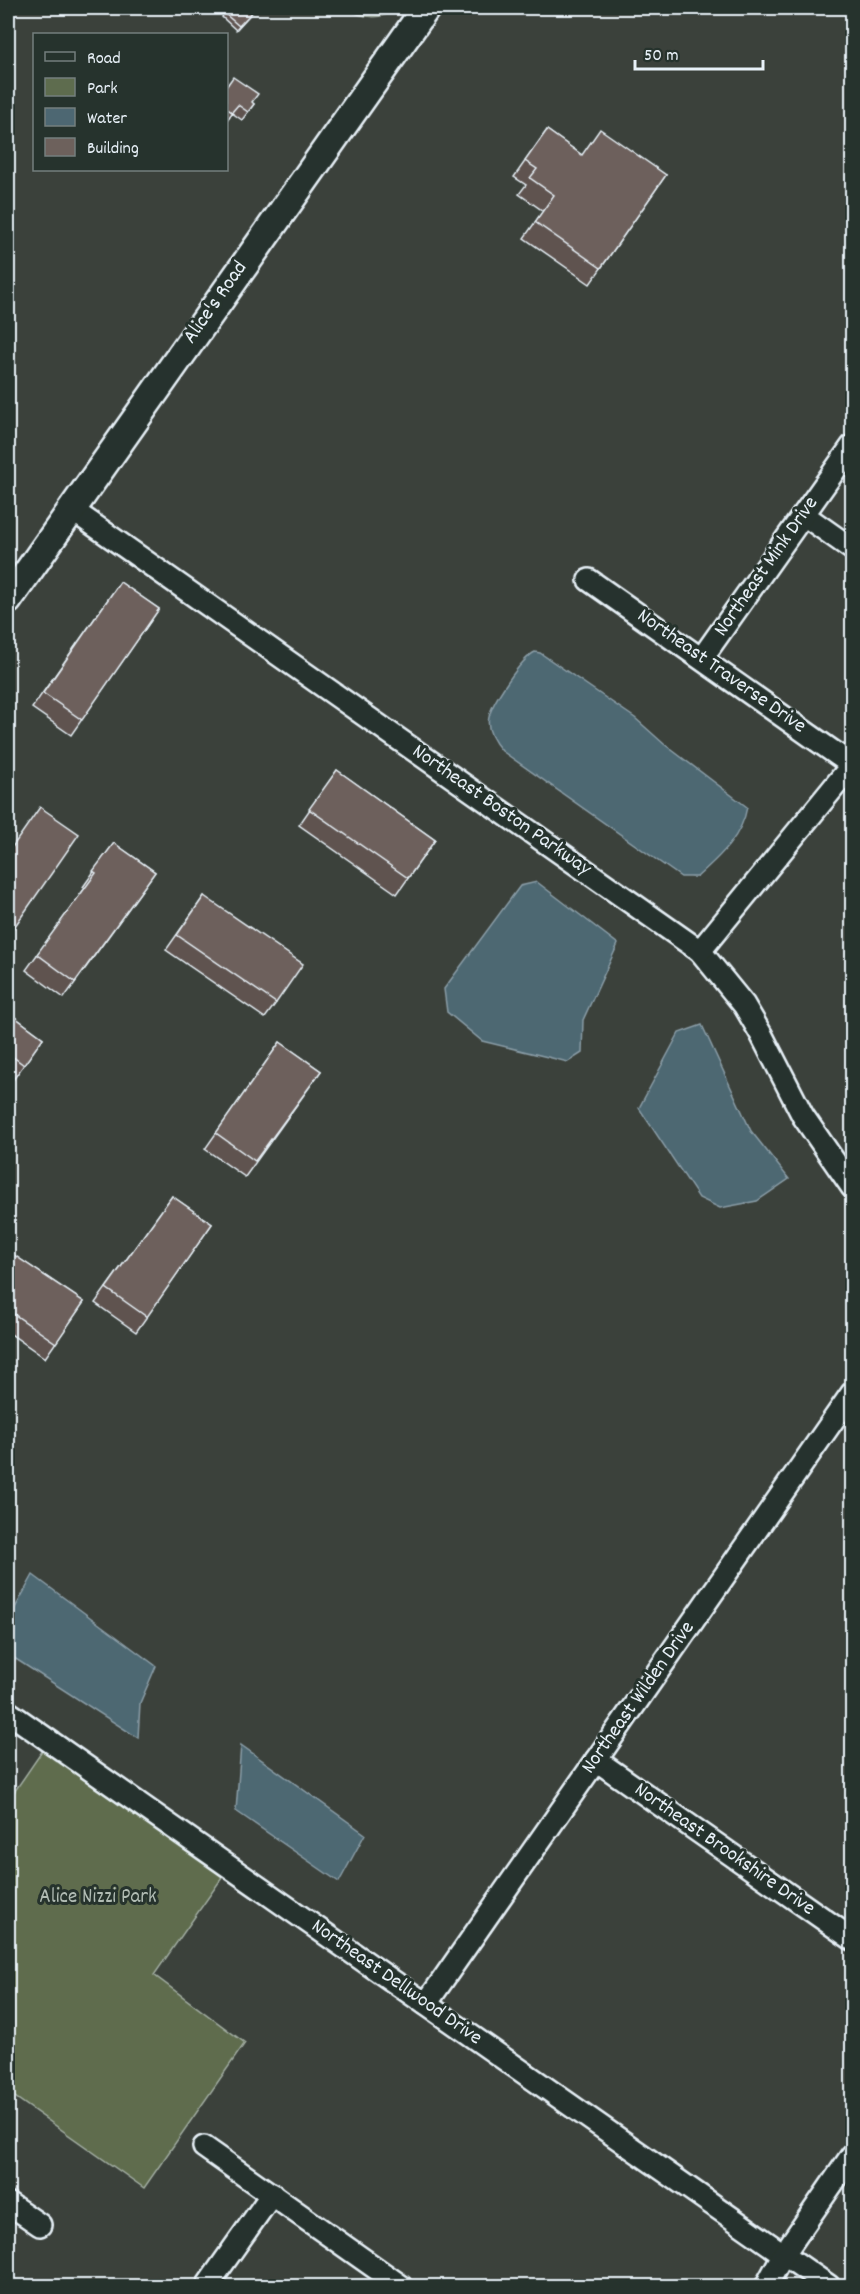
<svg xmlns="http://www.w3.org/2000/svg" width="860" height="2294" viewBox="0 0 860 2294" font-family="Dekko,sans-serif">
<style>
.green{fill:#5e6c4e;stroke:#a3aea3;stroke-width:1.5}
.water{fill:#4d6772;stroke:#8b9ea8;stroke-width:1.5}
.lines{fill:none;stroke-linecap:round;stroke-linejoin:round}
.minor-casing{stroke:#e8f1f8;stroke-width:26}
.major-casing{stroke:#e8f1f8;stroke-width:32}
.minor{stroke:#26332d;stroke-width:21}
.major{stroke:#26332d;stroke-width:27}
.wall{fill:#5e534f;stroke:#e8f1f8;stroke-width:1.5}
.building{fill:#6d615c;stroke:#e8f1f8;stroke-width:1.5}
.labels{text-anchor:middle;dominant-baseline:central;stroke-width:6;stroke-linejoin:round;paint-order:stroke}
.street-label{font-size:21px;fill:#e8f1f8;stroke:#26332d}
.park-label{font-size:21px;fill:#b1bcb4;stroke:#26332d}
</style>
<rect width="100%" height="100%" fill="#3b413b"/>
<filter id="ink" filterUnits="userSpaceOnUse"><feTurbulence type="fractalNoise" baseFrequency=".0167" numOctaves="2"/><feDisplacementMap in="SourceGraphic" scale="12" xChannelSelector="R" yChannelSelector="G"/><feConvolveMatrix kernelMatrix="1 2 1 2 8 2 1 2 1" color-interpolation-filters="sRGB"/></filter>
<g filter="url(#ink)">
<g class="green">
<path d="M344,8h56c-20,12 -35,11 -56,0z"/>
<path d="M43,1750l181,125 -70,100 91,68 -101,145 -136,-96v-291z"/>
</g>
<g class="water">
<path d="M535,652l5,1 95,65 29,26 83,63c-5,30 -28,50 -50,70h-16l-179,-126c-8,-9 -16,-21 -13,-34 3,-15 32,-58 46,-65z"/>
<path d="M537,882l81,62 -35,76 -1,33 -14,9 -86,-21 -35,-29 -3,-23 76,-103z"/>
<path d="M702,1025l49,106 38,48 -32,22 -37,7 -21,-10 -60,-90 40,-75z"/>
<path d="M33,1575l123,91 -16,37 -2,35 -130,-84v-33z"/>
<path d="M241,1745l124,89 -26,48 -103,-71z"/>
</g>
<g class="lines">
<defs>
<g id="minor">
<path d="M71,509l629,442 44,54 17,29 42,82 49,71"/>
<path d="M804,515l48,34"/>
<path d="M589,580l263,185 -152,186"/>
<path d="M702,658l150,-212"/>
<path d="M8,1712l821,574"/>
<path d="M596,1760l256,179"/>
<path d="M426,2004l426,-611"/>
<path d="M204,2147l197,139"/>
<path d="M8,2203l32,22"/>
<path d="M207,2286l65,-92"/>
<path d="M766,2286l17,-31 69,-100"/>
</g>
<path id="major" d="M8,600l418,-592"/>
</defs>
<use href="#minor" class="minor-casing"/>
<use href="#major" class="major-casing"/>
<use href="#minor" class="minor"/>
<use href="#major" class="major"/>
</g>
<g class="wall">
<path d="M256,8l-20,22 -14,-13 2,-4z"/>
<path d="M226,87l28,17 -12,16 -10,-7 -5,7z"/>
<path d="M547,130l35,25 84,20 -76,109 -66,-46 19,-27 -24,-17 7,-9 -12,-8z"/>
<path d="M120,582l39,27 -88,126 -39,-27z"/>
<path d="M337,770l98,70 -38,54 -98,-69z"/>
<path d="M114,843l41,29 -91,126 -38,-28 59,-82 -2,-1z"/>
<path d="M204,896l72,107 -11,15 -99,-68z"/>
<path d="M8,1012l35,26 -30,42 -5,-4z"/>
<path d="M280,1042l41,29 -76,106 -40,-28z"/>
<path d="M172,1196l40,28 -76,108 -41,-29z"/>
<path d="M8,1251l76,51 -39,56 -37,-26z"/>
</g>
<g class="building">
<path d="M229,8h27l-17,18 -15,-13z"/>
<path d="M233,77l25,17 -6,8 2,2 -6,8 -10,-7 -6,7 -6,-4v-21z"/>
<path d="M600,129l66,46 -65,93 -66,-46 19,-27 -24,-17 7,-9 -12,-8 22,-31 35,25z"/>
<path d="M120,582l39,27 -77,111 -39,-27z"/>
<path d="M337,770l98,70 -27,38 -99,-69z"/>
<path d="M40,807l39,27 -71,102v-83z"/>
<path d="M114,843l41,29 -80,110 -38,-28 59,-81 -3,-2z"/>
<path d="M204,896l99,68 -27,39 -99,-68z"/>
<path d="M8,1012l35,26 -19,27 -16,-12z"/>
<path d="M280,1042l41,29 -66,90 -39,-28z"/>
<path d="M172,1196l40,28 -65,93 -41,-29z"/>
<path d="M8,1251l76,51 -28,41 -48,-33z"/>
</g>
</g>
<g class="labels">
<g class="street-label">
<text transform="translate(216 303) rotate(-55)">Alice's Road</text>
<text transform="translate(767 567) rotate(-55)">Northeast Mink Drive</text>
<text transform="translate(721 672) rotate(35)">Northeast Traverse Drive</text>
<text transform="translate(501 811) rotate(35)">Northeast Boston Parkway</text>
<text transform="translate(639 1698) rotate(-55)">Northeast Wilden Drive</text>
<text transform="translate(724 1850) rotate(35)">Northeast Brookshire Drive</text>
<text transform="translate(396 1983) rotate(35)">Northeast Dellwood Drive</text>
</g>
<g class="park-label">
<text x="98" y="1898">Alice Nizzi Park</text>
</g>
</g>
<rect width="860" height="2294" fill="none" stroke="#26332d" stroke-width="30"/>
<rect x="15" y="15" width="830" height="2264" fill="none" stroke="#e8f1f8" stroke-width="2" filter="url(#ink)"/>
<rect x="33" y="33" width="195" height="138" fill="#26332d" stroke="#747f7e" stroke-width="1.5"/>
<rect x="45" y="52" width="30" height="9" fill="#26332d" stroke="#747f7e" stroke-width="1.5"/>
<text x="87" y="63" font-size="18" fill="#e8f1f8">Road</text>
<rect x="45" y="78" width="30" height="18" fill="#5e6c4e" stroke="#747f7e" stroke-width="1.5"/>
<text x="87" y="93" font-size="18" fill="#e8f1f8">Park</text>
<rect x="45" y="108" width="30" height="18" fill="#4d6772" stroke="#747f7e" stroke-width="1.5"/>
<text x="87" y="123" font-size="18" fill="#e8f1f8">Water</text>
<rect x="45" y="138" width="30" height="18" fill="#6d615c" stroke="#747f7e" stroke-width="1.5"/>
<text x="87" y="153" font-size="18" fill="#e8f1f8">Building</text>
<path d="M635 60v9h128v-9" fill="none" stroke="#e8f1f8" stroke-width="3"/>
<text x="644" y="60" font-size="18" fill="#e8f1f8" stroke="#26332d" stroke-width="4.5" paint-order="stroke">50 m</text>
</svg>
